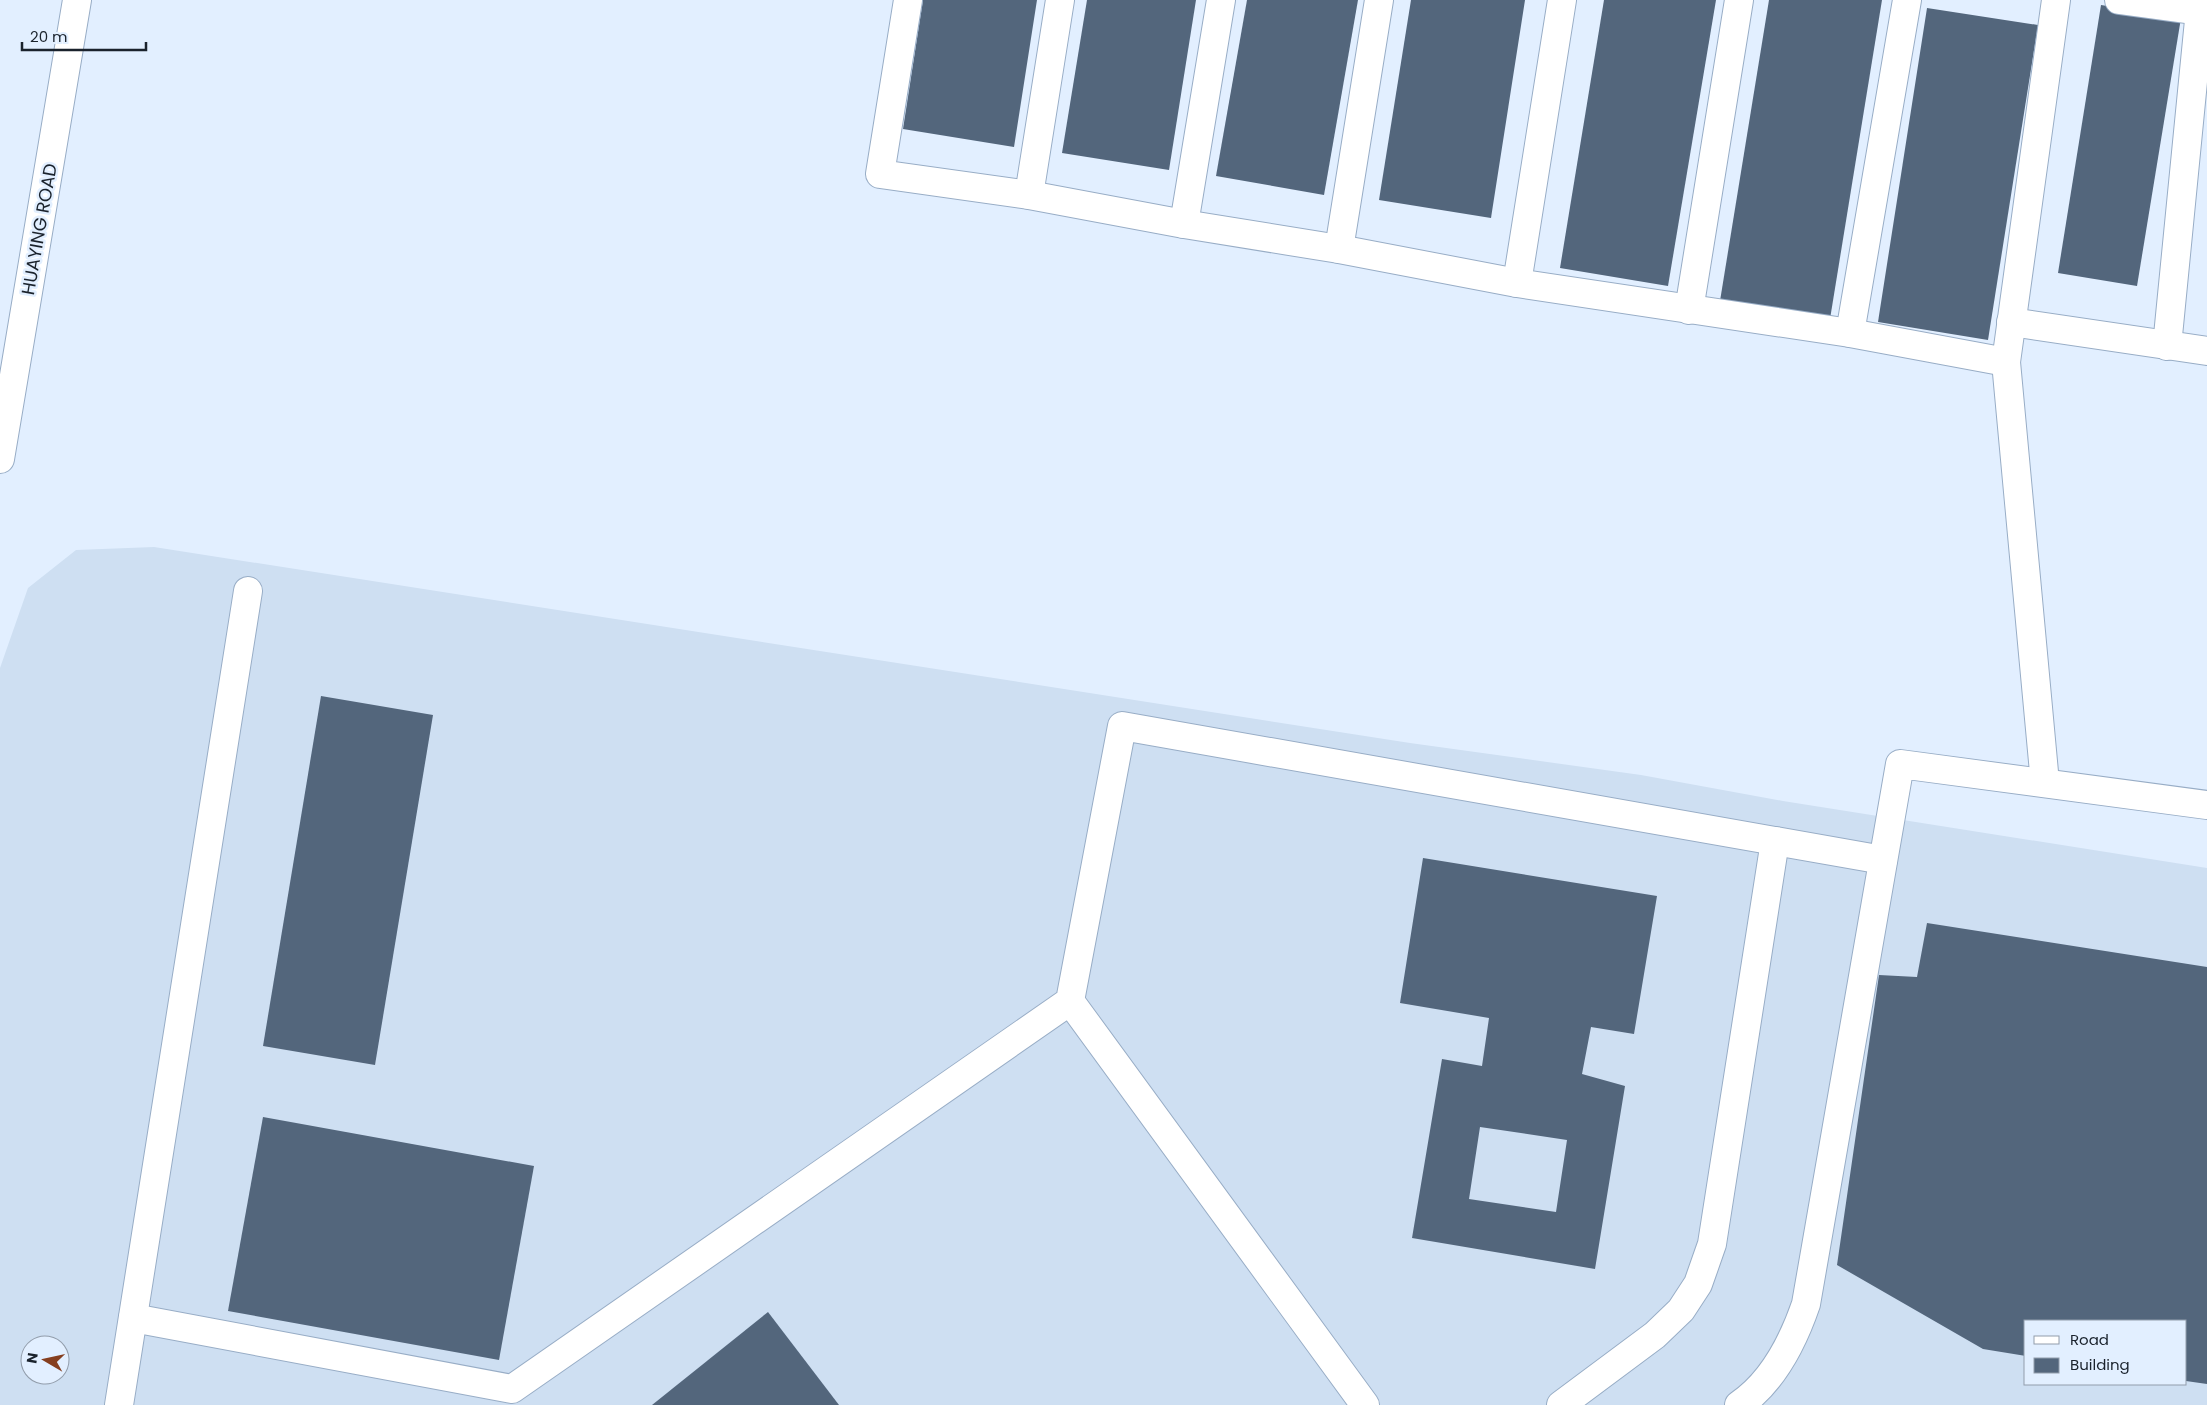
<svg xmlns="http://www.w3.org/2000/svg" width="2207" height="1405" viewBox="0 0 2207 1405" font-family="Poppins,sans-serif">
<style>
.built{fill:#cedff2;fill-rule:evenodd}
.building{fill:#53667c;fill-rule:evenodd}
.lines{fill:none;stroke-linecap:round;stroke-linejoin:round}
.minor-casing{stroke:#98adc6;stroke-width:30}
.minor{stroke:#fff;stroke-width:28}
.labels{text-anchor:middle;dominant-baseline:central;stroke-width:5;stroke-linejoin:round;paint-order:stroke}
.street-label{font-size:18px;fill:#1a222c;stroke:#e2efff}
</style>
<rect width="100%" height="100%" fill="#e2efff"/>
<path class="built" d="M154,547l1256,196 231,32 142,26 424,67v537h-2207v-737l28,-80 48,-38zM2026,1321h160v63h-160zM30,1345h30v30h-30z"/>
<g class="building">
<path d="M923,0h114l-23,147 -111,-18z"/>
<path d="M1087,0h109l-27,170 -107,-17z"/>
<path d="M1247,0h111l-34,195 -108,-19z"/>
<path d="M1411,0h114l-34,218 -112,-18z"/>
<path d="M1604,0h112l-48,286 -108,-18z"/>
<path d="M1769,0h113l-52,319 -110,-18z"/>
<path d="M2101,5l80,13 -44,268 -79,-13z"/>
<path d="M1927,8l111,17 -50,315 -110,-18z"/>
<path d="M321,696l112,19 -58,350 -112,-19z"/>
<path d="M1423,858l234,38 -23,138 -43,-7 -9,47 43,12 -30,183 -183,-31 30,-179 40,7 7,-48 -89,-15zM1480,1127l87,13 -11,72 -87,-13z"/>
<path d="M1927,923l280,44v417l-21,-3v-60h-160v35l-43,-7 -146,-84 42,-290 38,2z"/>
<path d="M263,1117l271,49 -35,194 -271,-49z"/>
<path d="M768,1312l71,93h-187z"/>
</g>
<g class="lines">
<defs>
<g id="minor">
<path d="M908,0l-28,174 149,21 155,29 155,25 178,34 333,50 156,29"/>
<path d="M2119,0l81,11"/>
<path d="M1029,195l31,-195"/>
<path d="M1184,224l37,-224"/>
<path d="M1339,249l40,-249"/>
<path d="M1517,283l45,-283"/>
<path d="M1689,310l50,-310"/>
<path d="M2011,322l196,29"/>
<path d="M1850,333l57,-333"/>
<path d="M2167,346l34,-346"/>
<path d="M0,459l77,-459"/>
<path d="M2045,783l-39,-421 50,-362"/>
<path d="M1070,1001l295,404"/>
<path d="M133,1318l379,71 558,-388 52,-275 761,134"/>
<path d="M119,1405l129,-814"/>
<path d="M1561,1405l94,-70 26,-25 17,-26 14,-40 63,-403"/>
<path d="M1739,1405c34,-23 54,-63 67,-101l94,-540 307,41"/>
</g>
</defs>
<use href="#minor" class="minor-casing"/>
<use href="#minor" class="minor"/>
</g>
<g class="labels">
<g class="street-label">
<text transform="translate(39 229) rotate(-80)">HUAYING ROAD</text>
</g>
</g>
<rect x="2024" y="1320" width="162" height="65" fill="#e2efff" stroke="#929dab"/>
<rect x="2034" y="1336" width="25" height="8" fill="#ffffff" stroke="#929dab"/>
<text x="2070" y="1345" font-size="15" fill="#1a222c">Road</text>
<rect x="2034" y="1358" width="25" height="15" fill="#53667c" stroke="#929dab"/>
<text x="2070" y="1370" font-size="15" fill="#1a222c">Building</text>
<g transform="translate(45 1360) rotate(279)"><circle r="24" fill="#e2efff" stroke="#929dab"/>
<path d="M0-4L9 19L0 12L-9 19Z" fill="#853e1e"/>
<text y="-8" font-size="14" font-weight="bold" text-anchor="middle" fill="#1a222c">N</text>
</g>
<path d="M22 42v8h124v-8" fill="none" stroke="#1a222c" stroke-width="2.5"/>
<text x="30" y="42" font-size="15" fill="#1a222c" stroke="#e2efff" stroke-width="4" paint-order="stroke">20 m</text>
</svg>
